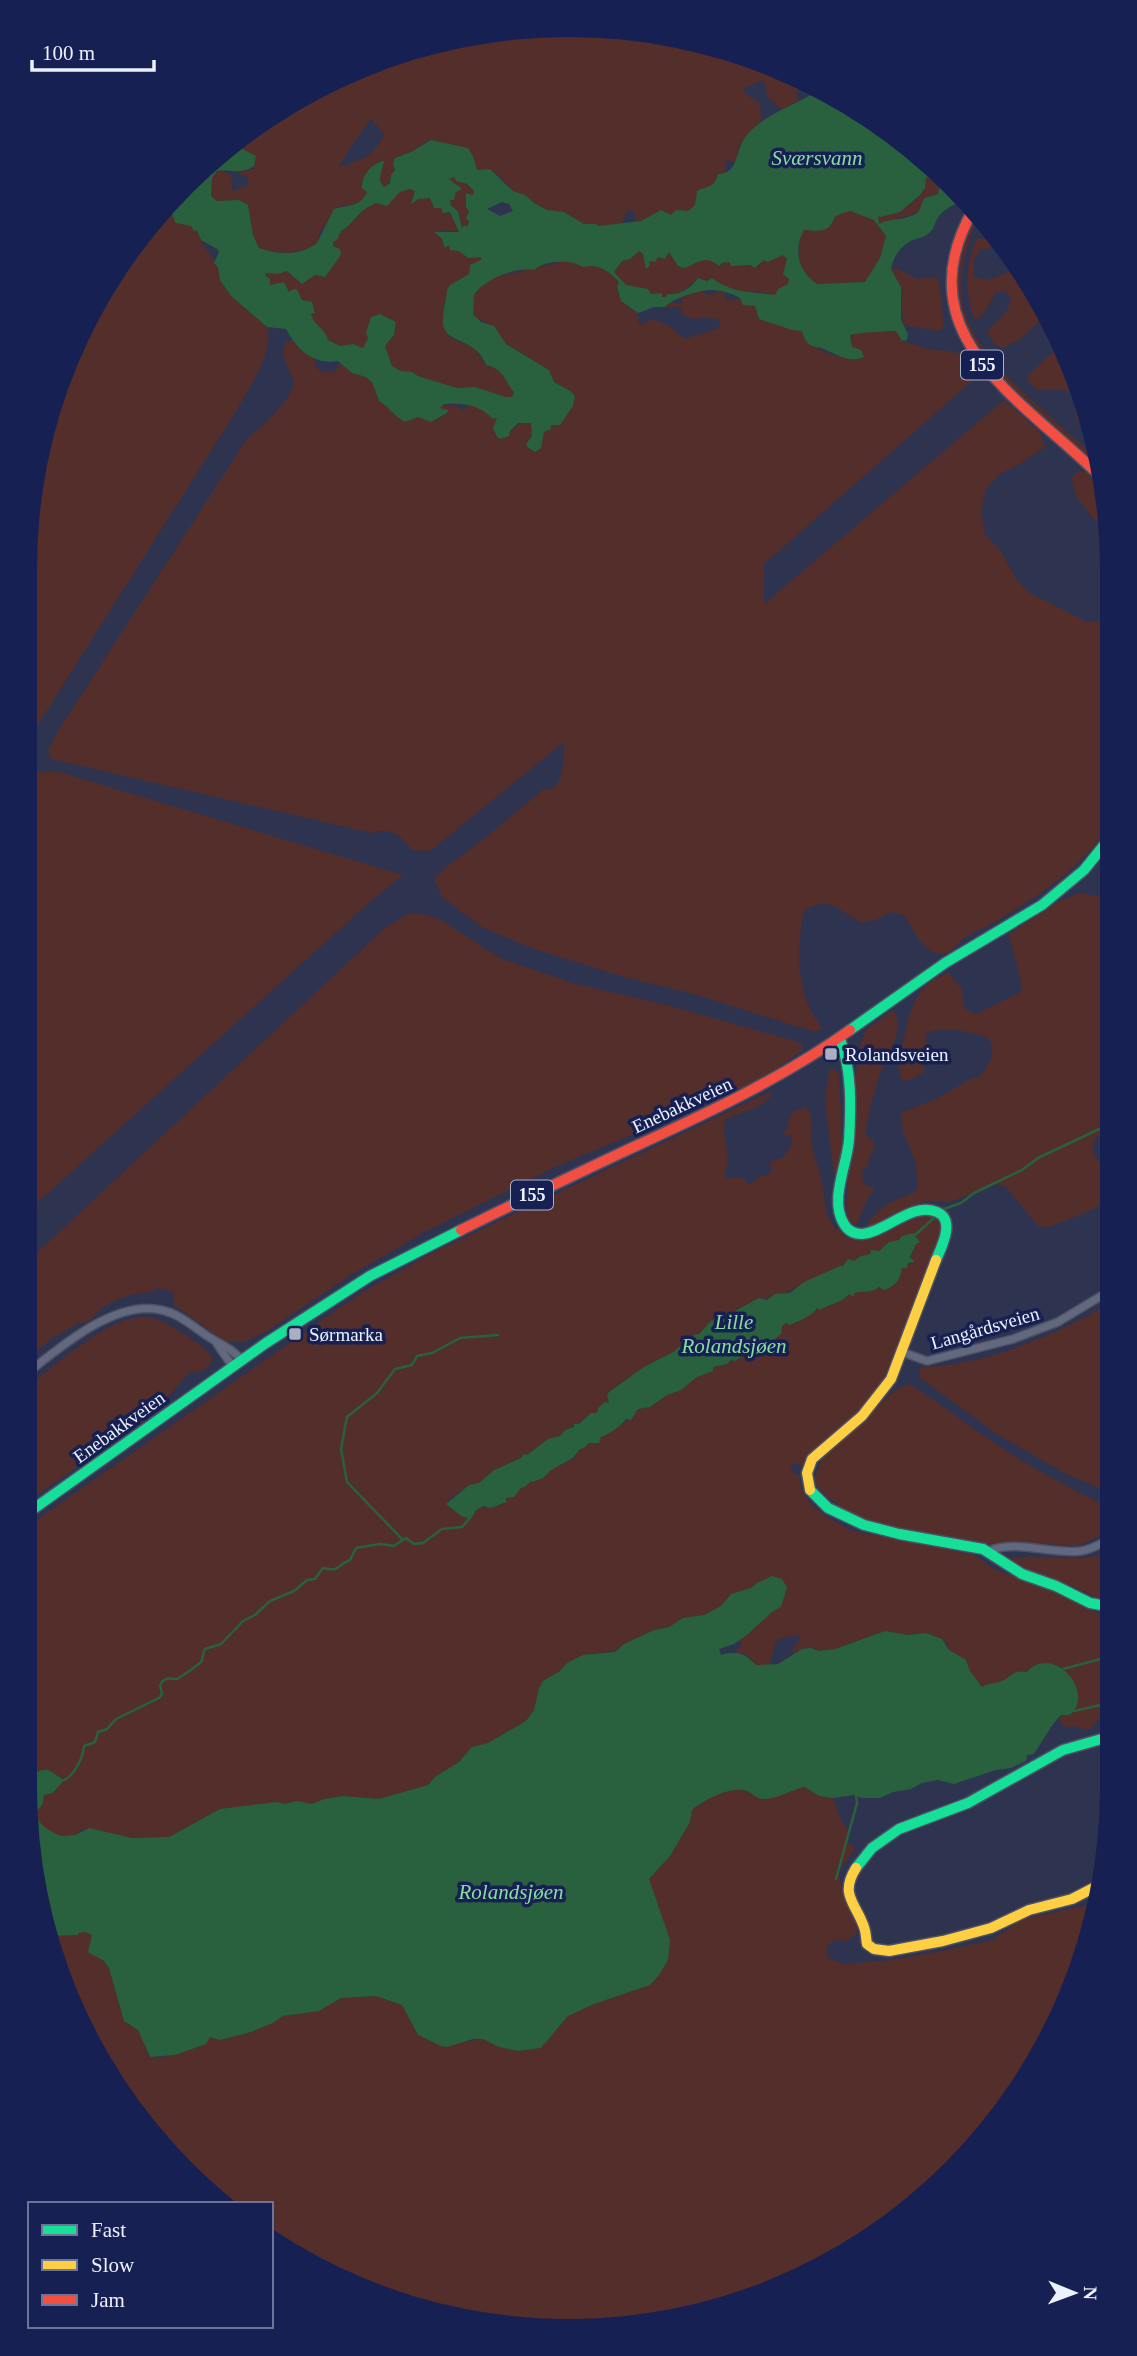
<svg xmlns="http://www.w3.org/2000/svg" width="1137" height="2356" viewBox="0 0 1137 2356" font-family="Georgia,serif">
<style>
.green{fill:#532e2b;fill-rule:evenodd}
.water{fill:#29613e;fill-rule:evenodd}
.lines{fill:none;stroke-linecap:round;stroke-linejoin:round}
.stream{stroke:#29613e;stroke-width:2.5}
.street-casing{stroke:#4d5064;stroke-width:10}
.fast-casing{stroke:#4d5064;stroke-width:13}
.slow-casing{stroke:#4d5064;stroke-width:13}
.jam-casing{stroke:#4d5064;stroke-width:13}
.street{stroke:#62687d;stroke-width:7}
.fast{stroke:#16e098;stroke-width:10}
.slow{stroke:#ffcf43;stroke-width:10}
.jam{stroke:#f24e42;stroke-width:10}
.poi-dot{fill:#aaafc1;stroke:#172052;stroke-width:2.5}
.labels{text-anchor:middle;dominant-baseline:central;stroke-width:7;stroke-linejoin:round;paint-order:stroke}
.shield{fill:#172052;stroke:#acb2ca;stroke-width:2}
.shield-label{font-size:18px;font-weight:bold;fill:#ecf1fe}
.poi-label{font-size:19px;fill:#ecf1fe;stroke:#172052;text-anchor:start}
.street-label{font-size:19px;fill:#ecf1fe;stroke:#172052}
.water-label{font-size:21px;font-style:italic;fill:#89de9f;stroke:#172052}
</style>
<rect width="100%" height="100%" fill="#2e3450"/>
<g class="green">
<path d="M569,25l106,10 102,31 24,14c-6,6 -5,14 -2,21l-4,1 -13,8 -15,-14 -3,-16 -20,8 1,6 15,9 1,20 -22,23 -1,11 -3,5 -10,-2v14l-8,2 -1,7 -8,6h-7l-6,16 -7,6 -11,-1 -6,5 -10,-5 -16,10 -10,1v-7l-2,-3 -5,-1 -7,14 -22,2 -15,-2 -18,-11 -19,-3 -34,-19 -18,-19 -8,-3 -10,1 -4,-14 -27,-12 -17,-4 -18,12 -16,6c0,11 -2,22 -11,29l-3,-3 -2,-13 5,-7 -4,-3c-10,7 -16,13 -19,25l6,6c-4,13 -17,13 -30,15l-17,25 -3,11c-18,12 -38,12 -58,5l-6,-13 -5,-30 -9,-5 -22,1 -6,-5 1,-19 7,-8 12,6 1,16 15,-5 1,-9 -11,-4 16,-4 3,-13 -23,-12 34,-28 94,-50 102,-31zM371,119l14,16c-20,29 -15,20 -46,32 3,-9 25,-39 32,-48z"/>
<path d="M928,176l12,6 -2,12 -13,4 -7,14c-13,6 -28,7 -39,12l-2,-8 6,1 3,-3 14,-2 18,-14 7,-10 1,-11z"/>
<path d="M455,177l1,4 5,-1 12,10v5l-7,-2v14l3,4 -3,7 3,4 -2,5 -3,-2 -2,3 -4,-17 -7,-5 -1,-6h4l2,-8 6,-3 -9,-5 -4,-6z"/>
<path d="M411,189l4,2 -3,7h18l3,4 -1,4 10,2 2,5h8l7,19 -13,-2 -12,3 8,6v3l5,6 2,-4 22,13 10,-1 1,4 -12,7 -1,7c-3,3 -6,3 -10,5 -18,12 -20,43 -8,59l25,10 8,15 11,4 8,8 11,17 -2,5 -6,1 -31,-11 -18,1 -56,-17 -9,-5 -7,-20 8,-9 3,-15 -16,-8 -12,14v10l-5,10 -10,-4 -13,2 -12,-6c-3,-10 -16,-16 -17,-25l4,-4 -3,-9 -10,-2 -5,-11h-4l-4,3 -5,-10 -14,3 -4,-12 12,1 9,-3 4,5h5l1,5 7,2 11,-8 6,2c10,-5 12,-14 20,-22l-8,-10v-3l25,-30 18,-9 9,3 15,-14z"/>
<path d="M167,205l9,18 15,3 3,5 3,-1 2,7 19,30 2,13 11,16 36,31c8,23 -20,65 -32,86l-210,332v-177l10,-106 31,-102 50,-94z"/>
<path d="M850,211l24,9 12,16 -6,22 -15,24 -48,2c-19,-13 -23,-34 -13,-54l27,-5v-4l5,-6z"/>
<path d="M975,225c-8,22 -16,45 -14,69 5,63 92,121 135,164l4,12c-23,-22 -47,-44 -71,-65 -59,-53 -91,-94 -60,-176l2,-3z"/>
<path d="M977,238c9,0 16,4 25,3l6,9 -12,-3 -16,3 -6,10v16c14,9 30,-2 43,-9l28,49 -26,24 -17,8 -8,-4 -7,-13c11,-10 23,-19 24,-34l-6,-6 -9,1 -14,24 -7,4c-11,-25 -10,-58 2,-82z"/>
<path d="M638,251l5,3 3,15 3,-9 6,2 3,-5 7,2 4,-7 9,14 6,2 17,-10h6l14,6 9,-2 1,4 19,-1 7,3 7,-8 4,2 15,-7 4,4 -4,15 6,5 -1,5 -13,11 -23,-4 -14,1 -28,-12 -11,-2c-11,10 -21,18 -38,19l1,-4 -11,1 -3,-5 -22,-4 -12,-13 9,-11 7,-2z"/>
<path d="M564,261l40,7 15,14c-7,13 7,25 19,31v8l3,4 10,-6 17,6 17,14c10,-5 27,-6 34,-12l1,-7 -14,-3 -12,2 -13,-4 1,-8h-16l4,-5 11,2 2,-3 -3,-3 22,-8 5,5 7,-1 3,-3 7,2 3,7 14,-1 3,7h11l4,13 43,12c7,20 40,29 60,28l1,-5 -11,-7 -1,-14 45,-2 6,10c8,2 16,5 23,7 12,3 25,2 37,6l9,16v12l-207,182v40l240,-204 36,32 5,15 -27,18 -19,9 -14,16 -4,23 4,22 15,15 15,27 13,15 57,29 23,2 1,201c-23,41 -69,71 -109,95 -11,7 -23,11 -34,18 -8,5 -15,18 -26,17 -16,-1 -28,-25 -35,-38l-14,-4 -13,7 -16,4c-24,-13 -33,-29 -59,-11 -6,41 -8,82 19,116l-7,4 -121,-38 -73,-18 -90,-28 -49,-21 -40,-30 -8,-18 12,-12 34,-25 64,-53 11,-1c9,-14 9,-31 9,-46l-134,109 -18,-1c-10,-14 -23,-24 -40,-17l-321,-74 -3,-8 10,-20 189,-292c12,-10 51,-43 46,-60 -6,-16 -12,-18 -8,-37l8,-2 11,12 11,7v8l8,5 12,-1 6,-9 11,11 14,4 6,5 7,19 26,21 13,-5c12,6 20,4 30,-5l-7,-3v-3l15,-1 6,5 6,-3v-4l20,10 5,6 4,-1 -3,16 7,5c13,-8 13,-18 30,-17l1,14 -5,5 1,7 3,2 10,-5 2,-13 7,-2 1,-5c13,-1 22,-16 24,-28l-3,-5 -18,-10 -5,-12 -48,-30 -10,-15 -15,-7 -4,-8 2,-15 4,-6 14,-11z"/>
<path d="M896,268l22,11 12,-2 9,2 5,47 -5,5 -36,-6 -2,-38 -10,-18z"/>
<path d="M1062,344l9,16 20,76 -14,-15 -4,-27 -11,-5 -25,1 -10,-9 1,-6z"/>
<path d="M1086,471l22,28v33c-15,-15 -36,-32 -36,-55l5,-5z"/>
<path d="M33,771l26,1 344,103 -32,26 -346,313v-438z"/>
<path d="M1079,893l23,4 7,4 1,230 -15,7 -3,13 15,26 3,20 -18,13 -46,18 -8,-2 -33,-40 -10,-2 -45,18 -19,-1 -12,2 -47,26 -6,-2 6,-10 17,-14 26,-11 3,-5 -3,-27 -12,-28 -2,-19 37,-15 34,-20 8,-2c10,-11 16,-23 9,-38 -21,-6 -42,-13 -63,-5l-1,8 4,4v6l-9,2 5,19 -15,8 -7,1c-9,-15 -2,-27 1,-43 6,-29 13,-56 45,-65l12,15 4,21 11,5 45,-22 1,-6 -13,-52 51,-33z"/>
<path d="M419,913l20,6 63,40 70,24 98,23 125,35 7,4v6l-32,22 -38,20 -177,74 -132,66 -72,42 -84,56 -24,11 -19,-1 -50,-36v-13l-17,-4 -5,4 -14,1 -17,5 -19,9 -11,13 -16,5 -21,12 -29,23v-96l361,-337 22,-13z"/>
<path d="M893,1010c14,19 -5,43 -12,62 -7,17 -11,38 -15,55v9l7,4 1,11 -5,5 -1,10 -5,3c-2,7 0,13 4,18h7v3c-9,9 -11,23 -18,35l-8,-3 -2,-16 12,-154 8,-22z"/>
<path d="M829,1070h6l4,5 4,80 -4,18 -5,1 -9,-72z"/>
<path d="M770,1092l2,3c-11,14 -30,17 -46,24 -7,17 8,38 -1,52l2,8 14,-2 8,8 11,-9 8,-1 3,-4 -1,-9 13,-5 9,-13 -1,-8 -9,-1 5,-6 4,-16 14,-6 5,5 2,34 10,36 4,31 10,17h4c20,35 76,-33 97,-11 5,6 4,14 2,21 -6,26 -20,50 -29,75 -9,25 -14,53 -30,74 -22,29 -51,52 -77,76l-10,-2 -2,4 1,5 8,4c-2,27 32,45 53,55l123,24c23,24 59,24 86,39 19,10 29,20 50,22v98l-9,2 -15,14 -15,-4 -7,2 -8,-9 5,-4h5l9,-13 1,-14c-14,-14 -32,-39 -51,-16 -16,-3 -16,7 -28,10 -7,2 -11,1 -18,5l-11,-16 -4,-11 -13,-6 -8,-12 -10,-6 -9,-3 -18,2 -23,-4 -50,18 -16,2 -5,-3 -12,1 -9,4 -1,-4 10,-11c-6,-5 -19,-1 -26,3l-7,25 -13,-1 -10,-11 -11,-2 7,-8 -3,-3 2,-3 23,-18 23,-28 -8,-13 -5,-2 -17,6 -6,5 -20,6 -10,12 -17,9 -21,3 -14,9 -16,3 -29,14 -9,7 -32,4 -16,8 -7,8 -17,10 -4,7 -5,22 -8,11 -38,22 -16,4 -13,15 -24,15 -7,8 -49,14 -36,-3 -19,3 -12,5 -10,-2 -17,2 -8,-2 -57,7 -51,28 -37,1 -14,-2 -21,-7h-15l-7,6 -14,1c-8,-3 -30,-14 -25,-25 3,-7 7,-7 8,-16l11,-4 8,-13 -10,-5h-17l-11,12v-257l336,-235 73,-41zM904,1235h11l5,8 -4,1 -6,15 2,5 -4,-1 -2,5h-4l-13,20 -5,2 -6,-3c-7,6 -16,4 -24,6v4l-5,-3c-8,10 -20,10 -29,16l-3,-2 -22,15h-9l-4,3c-1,11 -13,21 -24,18l-4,7 -1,-2c-12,6 -27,18 -40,18l-2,5 -14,4 -16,14 -14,5 -17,12 -12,2 -7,11c-11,1 -28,14 -35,24l-2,-2 -3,3 -1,-2 -6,5h-3l-8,11 -23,11 -10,10 -9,1 -6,6 -4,1 -7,9h-9l2,4 -4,3 -26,5 -6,9 -21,-9 -2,-9 21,-15 10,-2 15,-13 33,-15 21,-16 12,-3 5,-6 9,-4v-2h5l4,-5 14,-6 1,-4 11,-6 -2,-7 2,-4 35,-25 29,-15 21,-17h5l13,-15 3,1 44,-23c20,5 62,-27 85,-32l3,-6 7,1 7,-5 3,1 9,-7 5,1c10,-8 19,-9 26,-16z"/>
<path d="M1111,1302v191l-47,-20 -67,-39 -77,-56 -1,-11c65,0 138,-32 192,-65z"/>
<path d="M151,1317c23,9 42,21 60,38v9l-9,7 -13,2 -41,46 -123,84v-114c26,-21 72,-61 104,-70 7,-2 15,-1 22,-2z"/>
<path d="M909,1384c28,17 53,37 80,55 38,27 81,49 122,70l1,21 -34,16 -63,-4 -25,2 -28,-4 -94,-18 -20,-9 -20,-16 -15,-15 9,-23 73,-69z"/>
<path d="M1112,1551v51c-20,-4 -34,-15 -53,-21 -18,-7 -36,-10 -52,-22 35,-7 71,6 105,-8z"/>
<path d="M805,1787l14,9 14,2 8,23 6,7 2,6 -3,10 7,1 2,5 -17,21 5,22 15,32 -2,9 -10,7 -9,-1 -10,5v12l15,7 40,-3 39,-6 71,-15 31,-21 61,-13 18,-12 -31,102 -94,150 -77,73 -91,56 -170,52 -177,-6 -102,-31 -89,-47v-39h-43l-91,-85 -83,-156 -5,-27 29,-1v-2l8,-1 6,3 -3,10 20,23 15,53c7,5 15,8 19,17 3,8 2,12 7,19 21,3 37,-10 56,-13l4,-7 10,3 31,-8 22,-9 10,-7 36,-5 22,-13 35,-2 26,9 16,30 23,11 42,-7 16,8 19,4 22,-3 28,-32 26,-12 56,-19 11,-14 7,-11v-25l-19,-49v-7l21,-23 20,-34 2,-12 24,-16 23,-5 15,6 17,2z"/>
</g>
<g class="water">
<path d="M814,93h10l76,44 63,64c-9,3 -21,9 -26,18 -3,6 -3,10 -8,14 -7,6 -14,5 -20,9 -10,6 -16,16 -18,27l10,18v33l7,14 -1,6 -5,1 -6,-10c-7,0 -42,2 -46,4l2,12 9,3 3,7c-16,7 -29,-4 -43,-9 -5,-1 -12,-2 -15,-7 -2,-3 -3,-7 -4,-10l-10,-1 -33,-11 -4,-13 -12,-1 -3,-7c-7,-4 -19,-8 -28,-8 -9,-1 -40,8 -47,17h-11l-16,6 -17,-12 -4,-14 2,-5c-10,-11 -21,-19 -36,-15 -12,-8 -39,-7 -49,3 -19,-3 -50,9 -60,25l-1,19 8,8 13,4 12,18 43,26 5,12 18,10 3,5 -2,9 -13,19h-9v4l-7,3 -3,16 -6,4 -7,-4 -2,-4 6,-8 -1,-13h-13l-8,8 -1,5 -8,3 -4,-2 -4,-9 4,-10 -4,1c-15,-15 -29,-16 -49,-15l-4,4 8,2 -1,3 -16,9 -13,-5 -13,5c-10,-5 -16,-15 -26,-21l-7,-19 -6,-5 -14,-4 -14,-12c-24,4 -40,-10 -52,-32l-19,-2 -36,-31 -11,-16 -2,-13 -4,-4 5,-11 -2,-3 -16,-9 -4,-10 -3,1 -3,-5 -15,-3 -9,-18 17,-21 49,-40 23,12 -2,10c-12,9 -25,3 -37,5l-5,7 -1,18 6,5 22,-1 9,5 5,30 6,13c19,7 41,8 58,-5l17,-34c13,-4 27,-2 33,-17l-5,-4c-1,-12 10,-25 22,-27 -1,8 -8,19 0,26l6,-4 1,-8 4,-5 -2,-6 2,-6 16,-6 20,-12 37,8 5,8 4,14 13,-1 23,22 12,4 9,8 13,7 17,2 20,12h11l4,2 42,-5 20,-11 10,5 5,-5 12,1 7,-6 2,-14c11,-6 17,-2 21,-17 21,0 17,-24 28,-38 20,-23 44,-28 68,-43zM454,177l2,4 11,3 7,7 -1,4 -7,-2v14l3,4 -3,7 3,4 -2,5 -3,-2 -2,3 -4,-17 -7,-5 -1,-6h4l2,-8 6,-3 -13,-10zM926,177l14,6 -2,11 -13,4c-4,5 -4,11 -8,15 -12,8 -29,5 -38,11l-1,-8 3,1 19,-5 20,-17 5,-7zM410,189l5,2 -4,13 7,-5 12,-1 4,10h7l2,5 7,-1 9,20h-25l8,7 3,9 4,-3 1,5 9,1 9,7 13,-1v3l-11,5 -1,9 -19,11 -3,5c-1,11 -5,23 -4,34 2,20 33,13 43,41 18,4 18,15 28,27l-2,5h-6l-31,-10 -18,1 -39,-12 -6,-4 -11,-1 -9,-5 -7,-20 9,-11 2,-13 -16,-8 -9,3 -5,16 2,5 -5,10 -10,-4 -13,2 -12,-6c-2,-11 -15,-15 -17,-26l4,-1 -3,-11 -10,-2 -5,-11h-4l-4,3 -5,-10 -14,3v-6l-4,-3v-3l12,1 9,-3 15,13 13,-9 10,2 16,-22 -1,-6 -7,-3v-4l5,-3c2,-9 5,-9 10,-13 13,-13 10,-14 28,-23l11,3 13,-14zM502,202l7,2 4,7 -13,5 -13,-7zM850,211l24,9 12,16 -6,22 -15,24 -48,2c-19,-13 -24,-34 -13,-54 8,0 18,3 25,-3 9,-10 -1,-10 21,-16zM639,251l4,3 3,15 4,-4 -1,-4 6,1 3,-5 7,2 4,-7 9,14 6,2c15,-5 20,-14 35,-2l3,-3 7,-1 2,4 19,-1 5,3 9,-8 4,2 15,-7 4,4 -4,15 6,5 -1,5 -10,5 -3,6c-23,-3 -44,-2 -63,-17l-5,3 -9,-3c-6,9 -18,18 -31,16l-1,3h-4v-4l-11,1 -3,-5 -22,-4 -12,-13 8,-11 8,-2z"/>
<path d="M913,1233l7,9 -4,2 -6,13 5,5 -7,1 -1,5h-5c-2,12 -6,18 -18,22l-5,-3c-6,6 -18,4 -25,6v4l-5,-3c-8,10 -21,10 -29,16l-3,-2c-4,8 -19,13 -27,17l-4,-2 -4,3 -1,8 -13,11 -10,-1 -4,8 -2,-3 -17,12 -4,-1 -4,4 -14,3v4l-16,6 -16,13 -14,5 -17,12 -12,2 -7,11 -5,-1c-5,7 -18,16 -25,18l-2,6h-10l-5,5 -4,1 -7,9 -22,12 -8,8 -10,4 -2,-1 -6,6 -4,1 -7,9 -9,1 2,4 -17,6 -6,-2 -8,4 -5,9 -10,-3 -15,-12 23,-19 10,-2 15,-13 27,-12 3,-4 3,1 21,-16 12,-3 5,-6 9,-3v-3h5l12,-11h6l1,-5 7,-6 4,1 -2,-8 2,-3 35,-25 29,-15 21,-17 5,-1 13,-14 3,1 4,-6 14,-3 26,-14 8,2 8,-6 15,-1 14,-11 36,-16h3l5,-7 6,2 7,-5 9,-2 1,-4 8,1 10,-9 10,-2 3,-4z"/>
<path d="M772,1576l10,3 5,8 -6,20 -9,5 -25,23 -13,9 -15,5 2,6c16,-5 24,-2 35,10l22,-1 24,-15 9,-1 8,3 16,-2 50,-18 23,4 18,-2 16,6 7,11 17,10 4,11 12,16c6,-4 10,-3 17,-5 12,-3 12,-13 28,-10 24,-29 70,19 43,43h-9l-8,9 -19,30 -7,1 -1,6 -15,7 -15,2 -42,14 -16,-4 -16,3 -11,6 -18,3 -13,6h-18l-8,-3 -21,3 -14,-2 -14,-9c-13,2 -29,13 -43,12 -6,-1 -10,-6 -15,-8 -15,-6 -44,9 -55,19l-2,12 -20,34 -21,23 21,61 -2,20 -9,15 -9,10 -56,19 -26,12 -27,32 -23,3 -19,-4 -16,-8h-10l-26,8 -6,-1 -23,-11 -16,-30 -26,-9 -35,2 -22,13 -36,5 -10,7 -22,9 -31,8 -10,-3 -4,7 -31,11 -25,2 -12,-27 -14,-9 -15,-53 -5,-7 -16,-9 4,-17 -6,-3 -8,1v2l-29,1 -24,-149c2,-8 12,-19 23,-17 5,2 11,7 16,10l-11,13 -9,2 -2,10 -6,7c0,12 15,20 25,24l14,-1 14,-7 43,10 37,-1 51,-28 57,-7 8,2 12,-3 15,3 12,-5 19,-3 36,3 49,-14 7,-8 24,-15 13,-15 16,-4 38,-22 8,-11 5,-22 4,-7 17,-10 7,-8 16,-8 32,-3 9,-8 30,-14 15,-3 14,-9 21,-3 17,-9 10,-12 20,-6 6,-5z"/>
</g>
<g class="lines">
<g class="stream">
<path d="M944,1209l17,-6 13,-10 48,-23 16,-12 72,-34"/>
<path d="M915,1235l20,-18"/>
<path d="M402,1539l-55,-57 -6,-33 6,-32 30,-24 18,-24 17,-4 5,-9 15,-3 28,-15 38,-3"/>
<path d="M1063,1669l49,-13"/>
<path d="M1074,1711l31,-7 7,-6"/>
<path d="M64,1780c11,-5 19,-23 20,-34l11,-4 3,-10 9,-3 9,-10 43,-21 3,-4 -2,-9c5,-9 9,-6 17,-6 6,-4 23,-14 25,-19 1,-3 1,-8 3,-11l16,-5 22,-23 12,-6 15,-14 24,-10 13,-11 8,-1 8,-11c19,4 10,-1 27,-8l6,-12 24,-4 14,2 12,-8 8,6 9,-1 19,-14 20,-2 8,-9"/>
<path d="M836,1879l21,-76 -1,-8"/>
</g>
<defs>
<g id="street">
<path d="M217,1344l16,23"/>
<path d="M902,1352l25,9 86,-22 45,-17 53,-32"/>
<path d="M25,1375c34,-27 90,-76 136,-65 16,3 29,14 42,23 13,10 29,14 39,28"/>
<path d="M988,1551c29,-12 63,4 93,0 12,-2 21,-8 31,-13"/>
</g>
<g id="fast">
<path d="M850,1030l95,-67 97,-58 42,-35 25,-31"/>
<path d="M840,1039c12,31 11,68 9,101 -2,26 -20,60 -5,84 4,7 10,10 18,10 24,-2 51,-33 75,-22 19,8 4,36 -1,48"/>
<path d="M810,1490l18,18 36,17 35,9 84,15 39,25 34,12 34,17 22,4"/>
<path d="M25,1515l241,-172 104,-67 91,-46"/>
<path d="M856,1868l16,-20 27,-19 69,-26 95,-53 49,-14"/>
</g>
<g id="slow">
<path d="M810,1490l-3,-17 5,-14 50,-43 29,-37 45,-119"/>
<path d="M856,1868c-17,27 0,35 8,59 2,5 2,12 3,17l7,5 15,2 54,-10 48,-13 38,-18 43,-11 31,-16"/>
</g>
<g id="jam">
<path d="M973,210c-72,127 54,192 130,269"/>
<path d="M461,1230c54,-27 109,-53 164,-79 78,-36 155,-71 225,-121"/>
</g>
</defs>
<use href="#street" class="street-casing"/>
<use href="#fast" class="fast-casing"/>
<use href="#slow" class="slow-casing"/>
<use href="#jam" class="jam-casing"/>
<use href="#street" class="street"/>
<use href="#fast" class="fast"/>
<use href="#slow" class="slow"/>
<use href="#jam" class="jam"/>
</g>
<g class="poi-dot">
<rect x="824" y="1047" width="14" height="14" rx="3.5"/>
<rect x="288" y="1327" width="14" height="14" rx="3.5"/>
</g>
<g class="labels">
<g class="shield">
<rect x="961" y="350.5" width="42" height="29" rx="5"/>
<rect x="511" y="1180.5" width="42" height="29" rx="5"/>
</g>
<g class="shield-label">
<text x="982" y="365">155</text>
<text x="532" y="1195">155</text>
</g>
<g class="poi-label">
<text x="845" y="1054">Rolandsveien</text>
<text x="309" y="1334">Sørmarka</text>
</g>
<g class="street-label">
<text transform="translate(682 1105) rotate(-25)">Enebakkveien</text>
<text transform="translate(985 1328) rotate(-16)">Langårdsveien</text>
<text transform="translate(119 1427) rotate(-36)">Enebakkveien</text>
</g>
<g class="water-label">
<text x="817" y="158">Sværsvann</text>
<text x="734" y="1322">Lille<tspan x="734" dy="24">Rolandsjøen</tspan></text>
<text x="511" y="1892">Rolandsjøen</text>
</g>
</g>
<path d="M0 0H1137V2356H0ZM568 37H569A531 531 0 0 1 1100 568V1788A531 531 0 0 1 569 2319H568A531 531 0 0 1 37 1788V568A531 531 0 0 1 568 37Z" fill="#172052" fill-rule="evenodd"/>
<rect x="28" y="2202" width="245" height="126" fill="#172052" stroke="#6c7497" stroke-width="2"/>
<rect x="42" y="2225" width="35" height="10" fill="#16e098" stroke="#6c7497" stroke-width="2"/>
<text x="91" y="2237" font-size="21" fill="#ecf1fe">Fast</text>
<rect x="42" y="2260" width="35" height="10" fill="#ffcf43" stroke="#6c7497" stroke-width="2"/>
<text x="91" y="2272" font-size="21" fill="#ecf1fe">Slow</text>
<rect x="42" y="2295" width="35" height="10" fill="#f24e42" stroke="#6c7497" stroke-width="2"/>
<text x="91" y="2307" font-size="21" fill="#ecf1fe">Jam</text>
<g transform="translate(1074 2293) rotate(91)" stroke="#172052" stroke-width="5" paint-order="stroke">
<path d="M0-5L12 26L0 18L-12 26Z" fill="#ecf1fe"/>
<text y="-10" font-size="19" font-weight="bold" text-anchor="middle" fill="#ecf1fe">N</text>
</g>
<path d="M32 60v10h122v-10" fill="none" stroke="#ecf1fe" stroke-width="3.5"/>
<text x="42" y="60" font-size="21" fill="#ecf1fe" stroke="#172052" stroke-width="5" paint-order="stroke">100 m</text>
</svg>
